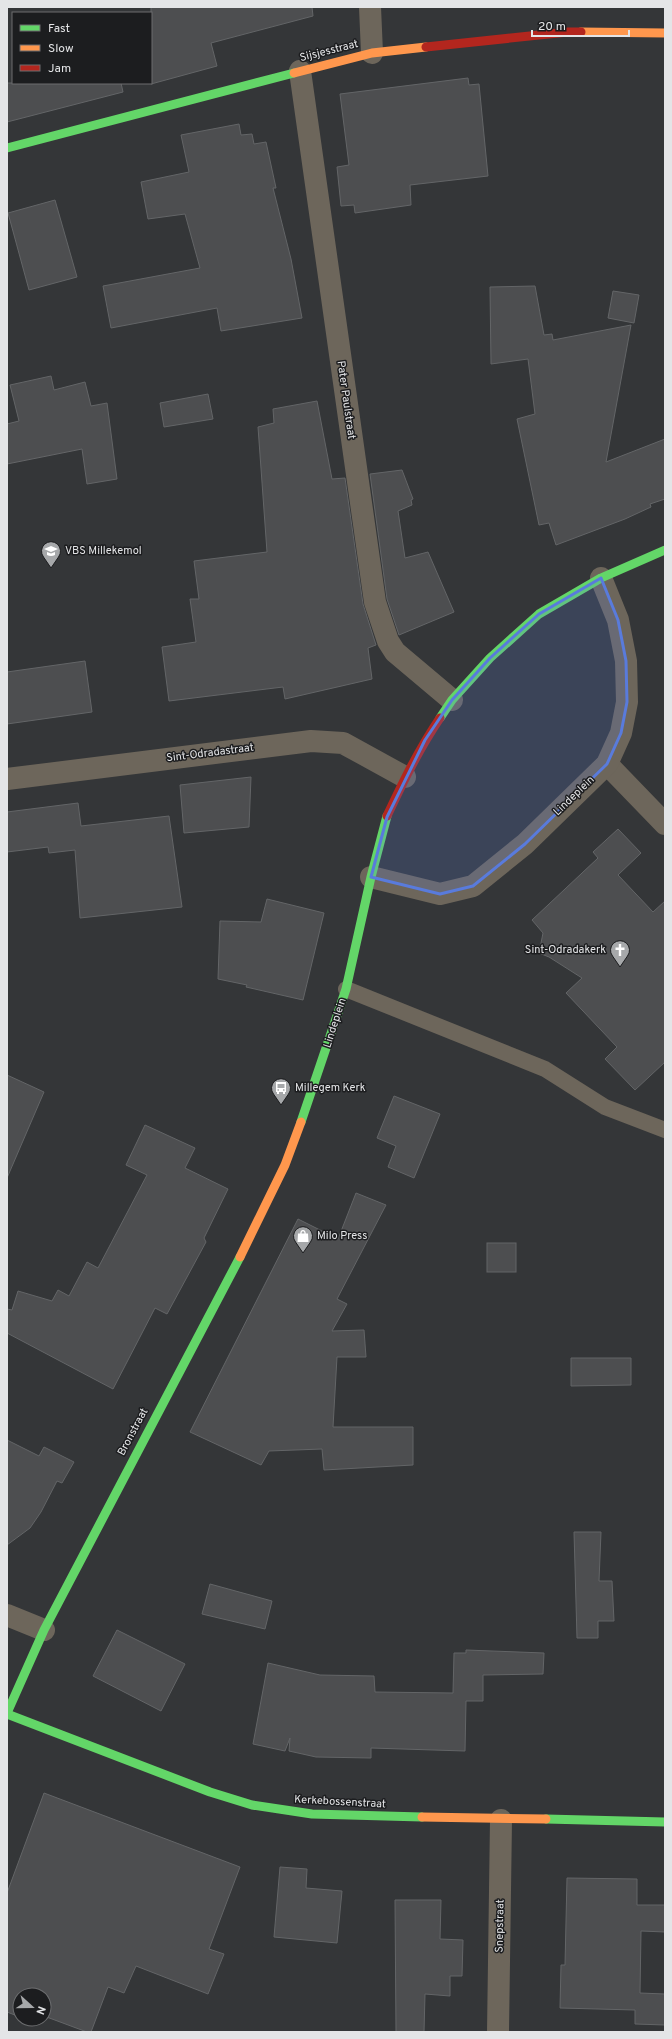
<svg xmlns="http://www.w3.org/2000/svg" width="672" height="2039" viewBox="0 0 672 2039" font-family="Overpass,sans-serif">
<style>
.building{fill:#4d4e50;stroke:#636567}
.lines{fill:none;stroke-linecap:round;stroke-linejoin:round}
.lane{stroke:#6d665b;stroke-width:16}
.street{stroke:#6d665b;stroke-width:22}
.fast{stroke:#63d668;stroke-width:9}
.slow{stroke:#ff974d;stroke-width:9}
.jam{stroke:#b3261e;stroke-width:9}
.marked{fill:#597bdc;fill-opacity:0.2;stroke:#597bdc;stroke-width:3;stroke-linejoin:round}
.labels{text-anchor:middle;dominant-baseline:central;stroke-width:3;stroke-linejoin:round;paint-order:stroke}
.street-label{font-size:11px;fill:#e4e5e7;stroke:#1c1d1f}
.poi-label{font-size:11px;fill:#e4e5e7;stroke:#1c1d1f;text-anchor:start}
</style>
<rect width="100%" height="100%" fill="#343638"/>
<g class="building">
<path d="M151,7h161l1,9 -102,27 6,23 -66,18z"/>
<path d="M468,78l1,7 10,-1 9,92 -78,9 1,20 -56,8 -1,-8 -13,1 -4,-39 12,-2 -9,-71z"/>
<path d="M7,83h114l2,9 -116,30z"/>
<path d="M239,124l2,11 11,-1 2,10 12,-2 10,46h-3l18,71 11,59 -81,13 -4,-23 -106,20 -8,-42 97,-18 -15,-54 -37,5 -7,-37 48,-10 -8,-37z"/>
<path d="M55,200l22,77 -48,13 -21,-77z"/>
<path d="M535,286l9,49 8,-1 1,6 78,-15 -25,137 59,-23v60l-15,5 1,3 -26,12 -69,26 -7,-22 -10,2 -22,-106 18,-5 -7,-55 -37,5 -1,-77z"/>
<path d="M613,291l26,4 -5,28 -26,-5z"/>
<path d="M51,376l3,14 31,-8 6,24 16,-3 10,76 -30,5 -5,-35 -75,15v-40l12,-3 -9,-36z"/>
<path d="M208,394l5,25 -49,8 -4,-24z"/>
<path d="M317,401l15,78 13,-1 18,126 13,41 -8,3 4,31 -87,20 -2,-12 -114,14 -7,-54 34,-5 -6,-43h9l-5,-38 73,-9 -9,-125 16,-4 -1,-14z"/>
<path d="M402,470l11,29 -2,1 1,5 -14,6 7,47 23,-6 26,60 -55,23 -12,-36 -17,-125z"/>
<path d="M85,661l7,51 -85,12v-52z"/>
<path d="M251,777l-2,50 -65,6 -4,-48z"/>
<path d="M78,803l3,23 88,-10 13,91 -102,11 -5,-68 -26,3 -1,-6 -41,5v-40z"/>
<path d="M618,829l23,24 -23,22 35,37 12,-11v161l-30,28 -30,-31 12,-12 -51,-54 16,-15 -33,-21 -10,-4 4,-20 -11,-13 66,-62 -5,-6z"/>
<path d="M267,899l57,14 -21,87 -57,-13 1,-2 -29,-6 2,-58 41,1z"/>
<path d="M7,1075l37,17 -37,86z"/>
<path d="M394,1096l46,18 -26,64 -26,-11 8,-21 -19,-8z"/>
<path d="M145,1125l50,23 -10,20 43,21 -24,49 2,4 -39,72 -12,-6 -42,81 -106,-56v-24l5,1 6,-19 34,10 6,-11 11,6 18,-34 11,6 49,-93 -21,-10z"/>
<path d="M356,1193l30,12 -49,94 10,5 -15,27 32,-1 2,27h-29l-4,70h80v38l-89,5 -2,-21 -53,2 -8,14 -71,-33 108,-213 40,20z"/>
<rect x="487" y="1243" width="29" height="29"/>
<path d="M571,1358h60v27l-60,1z"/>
<path d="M7,1440l32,16 5,-9 30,15 -12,21 -5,-2 -16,31 -11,16 -23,17z"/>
<path d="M574,1532h27l-2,49h13l2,40h-16v17h-21z"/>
<path d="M210,1584l62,17 -7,28 -63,-15z"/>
<path d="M117,1630l68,34 -24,47 -68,-35z"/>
<path d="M466,1650l78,3 -1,21 -60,1v26h-17l-1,50 -94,-3v10l-55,-1 -27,-6 1,-13 -5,13 -32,-7 15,-81 52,12 54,1 1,16 78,1 1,-40h12z"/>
<path d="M44,1793l196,74 -31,82 15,5 -16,40 -72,-28 -12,27 -16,-6 -17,45h-4l-43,-16v-21h-24v22l-13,-5v-119z"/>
<path d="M280,1867l27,2 -1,19 36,3 -5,52 -63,-6z"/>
<path d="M567,1878l70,1v26h28v27l-24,-1 -1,62 25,1v31l-30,-1v-14l-75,-2 1,-43h4z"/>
<path d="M395,1900h46l-1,39 23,1 -1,36h-12v20l-25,-2 -1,38h-28z"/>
</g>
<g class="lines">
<path class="lane" d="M346,989l199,80 60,38 60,23"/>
<g class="street">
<path d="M370,7l2,46"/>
<path d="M300,71l75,531 13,39 7,11 57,48"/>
<path d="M607,764l58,60"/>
<path d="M7,779l304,-38 32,2 62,34"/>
<path d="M371,877l69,17 33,-8 52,-42 82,-80 14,-31 6,-31 -1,-41 -8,-41 -17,-42"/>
<path d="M7,1615l37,15"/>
<path d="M498,2032l3,-212"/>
</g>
<g class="fast">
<path d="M7,148l287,-75"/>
<path d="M440,718l12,-18 38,-42 49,-44 62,-36 64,-28"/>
<path d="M301,1122l45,-133 25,-112 16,-61"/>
<path d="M7,1713l37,-83 196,-373"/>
<path d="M7,1714l203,78 42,13 60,9 110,3"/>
<path d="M546,1819l119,3"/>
</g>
<g class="slow">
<path d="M581,32l84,1"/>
<path d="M294,73l78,-20 54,-6"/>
<path d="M240,1257l45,-92 16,-43"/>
<path d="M422,1817l124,2"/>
</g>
<g class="jam">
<path d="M426,47l142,-15h13"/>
<path d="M387,816c16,-34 32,-67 53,-98"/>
</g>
</g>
<path class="marked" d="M601,578l17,42 8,41 1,41 -6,31 -14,31 -82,80 -52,42 -33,8 -69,-17 16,-60 38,-77 27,-40 38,-42 49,-44z"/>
<defs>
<symbol id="school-pin" viewBox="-11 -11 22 30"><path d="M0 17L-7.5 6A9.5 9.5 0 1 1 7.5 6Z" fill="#a6a8aa" stroke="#1c1d1f"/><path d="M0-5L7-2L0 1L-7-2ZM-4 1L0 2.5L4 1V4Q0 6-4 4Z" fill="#fff"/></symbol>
<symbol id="church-pin" viewBox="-11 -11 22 30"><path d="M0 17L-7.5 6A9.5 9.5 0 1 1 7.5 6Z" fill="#a6a8aa" stroke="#1c1d1f"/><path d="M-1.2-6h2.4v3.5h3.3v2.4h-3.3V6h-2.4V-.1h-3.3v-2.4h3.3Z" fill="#fff"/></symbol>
<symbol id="bus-pin" viewBox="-11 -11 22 30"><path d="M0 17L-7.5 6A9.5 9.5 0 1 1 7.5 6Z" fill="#a6a8aa" stroke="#1c1d1f"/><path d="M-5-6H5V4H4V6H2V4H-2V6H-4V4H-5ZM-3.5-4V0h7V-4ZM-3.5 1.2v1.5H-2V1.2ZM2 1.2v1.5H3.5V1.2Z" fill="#fff"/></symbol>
<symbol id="shop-pin" viewBox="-11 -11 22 30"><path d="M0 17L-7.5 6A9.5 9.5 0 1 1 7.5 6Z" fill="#a6a8aa" stroke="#1c1d1f"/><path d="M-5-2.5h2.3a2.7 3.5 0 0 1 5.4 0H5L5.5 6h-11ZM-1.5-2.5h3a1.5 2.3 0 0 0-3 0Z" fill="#fff"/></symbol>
</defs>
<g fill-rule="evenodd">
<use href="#school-pin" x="40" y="540" width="22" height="30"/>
<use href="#church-pin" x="609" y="939" width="22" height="30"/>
<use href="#bus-pin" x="270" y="1077" width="22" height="30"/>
<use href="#shop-pin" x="292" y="1225" width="22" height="30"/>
</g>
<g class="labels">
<g class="street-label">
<text transform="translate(329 51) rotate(-14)">Sijsjesstraat</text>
<text transform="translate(346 400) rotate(82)">Pater Paulstraat</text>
<text transform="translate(210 753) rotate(-7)">Sint-Odradastraat</text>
<text transform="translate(574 796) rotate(-44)">Lindeplein</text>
<text transform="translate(335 1023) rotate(-72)">Lindeplein</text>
<text transform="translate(133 1432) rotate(-62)">Bronstraat</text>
<text transform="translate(340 1802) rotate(3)">Kerkebossenstraat</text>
<text transform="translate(500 1926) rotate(-89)">Snepstraat</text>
</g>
<g class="poi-label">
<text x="65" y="551">VBS Millekemol</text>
<text x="606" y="950" text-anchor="end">Sint-Odradakerk</text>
<text x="295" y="1088">Millegem Kerk</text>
<text x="317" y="1236">Milo Press</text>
</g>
</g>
<rect width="672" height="2039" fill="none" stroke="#e4e5e7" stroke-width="16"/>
<rect x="12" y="12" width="140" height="72" fill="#1c1d1f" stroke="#6c6d6f"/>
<rect x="20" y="25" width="20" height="6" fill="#63d668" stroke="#6c6d6f"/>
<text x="48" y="32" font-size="12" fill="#e4e5e7">Fast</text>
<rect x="20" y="45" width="20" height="6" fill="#ff974d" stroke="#6c6d6f"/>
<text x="48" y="52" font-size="12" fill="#e4e5e7">Slow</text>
<rect x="20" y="65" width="20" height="6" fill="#b3261e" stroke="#6c6d6f"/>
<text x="48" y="72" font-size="12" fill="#e4e5e7">Jam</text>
<g transform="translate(32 2007) rotate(111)"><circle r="19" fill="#1c1d1f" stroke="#6c6d6f"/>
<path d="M0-3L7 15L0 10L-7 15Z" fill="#a6a8aa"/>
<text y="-6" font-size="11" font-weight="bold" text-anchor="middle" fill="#e4e5e7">N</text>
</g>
<path d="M532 30v6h97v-6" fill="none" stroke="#e4e5e7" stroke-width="2"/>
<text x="538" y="30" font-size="12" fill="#e4e5e7" stroke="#1c1d1f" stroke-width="3" paint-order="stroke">20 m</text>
</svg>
